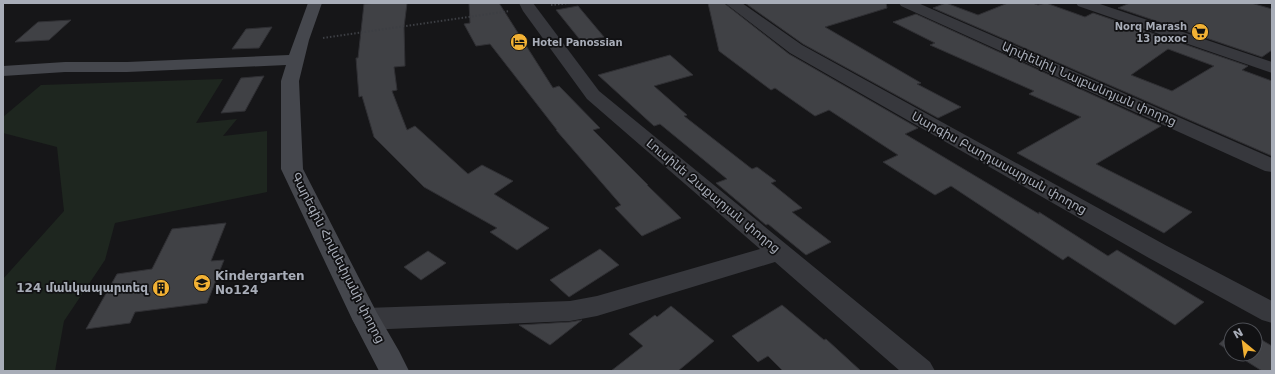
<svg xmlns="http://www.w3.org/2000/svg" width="1275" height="374" viewBox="0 0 1275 374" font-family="'DejaVu Sans','Noto Sans Armenian',sans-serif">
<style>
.green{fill:#1e261f}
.building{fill:#404145;stroke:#303034;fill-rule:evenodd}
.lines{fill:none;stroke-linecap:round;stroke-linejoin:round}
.path{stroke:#3d3f44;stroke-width:2;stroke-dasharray:1.5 2;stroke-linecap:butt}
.street{fill:#37383d;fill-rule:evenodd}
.secondary{fill:#45474d;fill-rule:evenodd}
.labels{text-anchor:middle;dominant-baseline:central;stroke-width:3.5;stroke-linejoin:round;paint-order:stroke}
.far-poi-label{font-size:10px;font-weight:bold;fill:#a8adb8;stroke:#111113;text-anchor:end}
.street-label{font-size:12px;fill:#a8adb8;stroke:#111113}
.poi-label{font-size:12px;font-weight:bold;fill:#a8adb8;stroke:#111113;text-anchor:start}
</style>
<rect width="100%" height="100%" fill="#161618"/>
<path class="green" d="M223,79l-27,44 41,-4 -14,17 44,-5v61l-152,31 -10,37 -41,61 -9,50h-52v-92l61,-68 -7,-64 -54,-14v-16l38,-32z"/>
<g class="building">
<path d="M378,3h29l-3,24 1,39 -11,1 3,23 -5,1 15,39 8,-4 53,48 14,-9 31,16 -19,13 55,34 -32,22 -27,-18 7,-4 -73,-41 -50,-50 -12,-41 -3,1 -3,-39h2l6,-54z"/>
<path d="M469,3h30l54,85 6,-2 41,42 -7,2 55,55h-1l34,33 -39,18 -27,-28 6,-3 -65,-75h1l-67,-86 -14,2 -12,-22 6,-1z"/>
<path d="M708,3h16l65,51 129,74 -13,6 134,80v-2l69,44 9,-6 87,52 -29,23 -107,-69 -5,4 -112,-74 -16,9 -52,-33 15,-7 -69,-45 -14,6 -40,-28 -4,2 -52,-39z"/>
<path d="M745,3h141l1,5 -62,19 96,56 -4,1 44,23 -23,11 -135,-74z"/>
<path d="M946,3l32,12 30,-12h24l6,2 8,-2 39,14 8,-4 9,3 146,50 -6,4 30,11v75l-339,-148zM1168,49l46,17 -42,25 -41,-16z"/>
<path d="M1130,3h121l21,6v41l-10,7 -144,-49z"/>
<path d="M578,6l26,31 -23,4 -25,-31z"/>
<path d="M916,14l245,112 -65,38 96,48 -28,21 -147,-80 64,-36 -52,-23 5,-3 -104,-46 5,-2 -42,-21z"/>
<path d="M71,20l-22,20 -34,2 23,-20z"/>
<path d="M272,27l-13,21 -27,1 14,-20z"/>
<path d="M670,55l23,20 -39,11 33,29 -3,1 68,53 5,-2 19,14 -5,2 31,25 -10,4 39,30 -25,13 -38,-31 -2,1 -50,-42 11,-4 -67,-55 -6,2 -56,-51z"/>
<path d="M264,76l-19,35 -24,2 20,-35z"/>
<path d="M226,223l-15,38 13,-1 -17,43 -72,9 -5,11 -44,6 31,-55 35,-5 20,-40z"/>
<path d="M600,249l19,16 -50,32 -19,-17z"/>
<path d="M428,251l18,12 -25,17 -17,-13z"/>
<path d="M782,305l42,35 2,-1 35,32h-78l-15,-15 -10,6 -26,-26z"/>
<path d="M671,306l43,35 -36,30h-67l32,-25 -14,-12 26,-19 2,2z"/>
<path d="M582,320l-32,25 -31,-20 51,-3z"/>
<path d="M1231,333v19l-12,-8z"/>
<path d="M1255,336l17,10v25h-10l-27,-17h20z"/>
</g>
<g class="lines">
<g class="path">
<path d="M551,5l19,-2"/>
<path d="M323,38l187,-27"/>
</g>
<g class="street">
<path d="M519,3h14l66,88 331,271 5,9h-35l-125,-109 -178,54 -27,5 -204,9 -10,-4 -4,-7 4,-7 10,-4 204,-7 27,-5 163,-47 -173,-150 -64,-88z"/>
<path d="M725,3h17l60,42 365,201 105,55v22l-10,-3 -113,-62 -359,-205z"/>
<path d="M899,3h19l354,155v14l-7,-1 -364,-165z"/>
<path d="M1076,3h21l175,59v11l-194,-67z"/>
</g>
<path class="secondary" d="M308,3h14l-13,37 -10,41 4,88 74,144 22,38 10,20h-30l-27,-52 -71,-150v-88l5,-16 -159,7h-62l-62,4v-10l62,-4h62l162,-7z"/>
</g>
<defs>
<symbol id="supermarket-disc" viewBox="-11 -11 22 22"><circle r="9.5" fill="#f2b134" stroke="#111113"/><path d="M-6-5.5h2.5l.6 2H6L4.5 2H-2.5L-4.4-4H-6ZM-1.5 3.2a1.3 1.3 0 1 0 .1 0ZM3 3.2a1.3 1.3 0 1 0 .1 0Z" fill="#111"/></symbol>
<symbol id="hotel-disc" viewBox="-11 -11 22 22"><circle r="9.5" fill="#f2b134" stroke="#111113"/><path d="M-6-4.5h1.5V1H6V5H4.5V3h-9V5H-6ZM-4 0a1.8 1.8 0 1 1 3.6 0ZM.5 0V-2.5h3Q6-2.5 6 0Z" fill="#111"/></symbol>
<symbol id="school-disc" viewBox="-11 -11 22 22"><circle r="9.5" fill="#f2b134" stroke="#111113"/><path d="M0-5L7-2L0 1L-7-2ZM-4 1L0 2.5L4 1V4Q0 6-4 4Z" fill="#111"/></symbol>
<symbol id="building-disc" viewBox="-11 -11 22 22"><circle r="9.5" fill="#f2b134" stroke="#111113"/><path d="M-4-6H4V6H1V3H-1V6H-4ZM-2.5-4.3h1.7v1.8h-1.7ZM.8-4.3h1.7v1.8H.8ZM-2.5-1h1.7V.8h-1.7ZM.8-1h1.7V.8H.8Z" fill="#111"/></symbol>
</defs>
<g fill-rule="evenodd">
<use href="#supermarket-disc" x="1190" y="22" width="20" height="20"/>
<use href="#hotel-disc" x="509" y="32" width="20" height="20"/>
<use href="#school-disc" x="192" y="273" width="20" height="20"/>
<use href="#building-disc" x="151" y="278" width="20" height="20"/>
</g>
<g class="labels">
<g class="far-poi-label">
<text x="1187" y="26">Norq Marash<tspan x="1187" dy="12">13 poxoc</tspan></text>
<text x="532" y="42" text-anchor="start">Hotel Panossian</text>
</g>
<g class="street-label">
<text transform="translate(1089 84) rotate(24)">Արփենիկ Նալբանդյան փողոց</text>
<text transform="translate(999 163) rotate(29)">Սարգիս Բաղդասարյան փողոց</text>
<text transform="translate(713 196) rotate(40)">Լուսինե Զաքարյան փողոց</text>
<text transform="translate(338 258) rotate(63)">Գարեգին Հովսեփյանի փողոց</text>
</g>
<g class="poi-label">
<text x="215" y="276">Kindergarten<tspan x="215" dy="14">No124</tspan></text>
<text x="148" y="288" text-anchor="end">124 մանկապարտեզ</text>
</g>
</g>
<rect width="1275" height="374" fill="none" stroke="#a8adb8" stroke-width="8"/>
<g transform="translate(1243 342) rotate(331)"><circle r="19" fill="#111113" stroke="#4d4f55"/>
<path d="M0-3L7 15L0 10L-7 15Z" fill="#f2b134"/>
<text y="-6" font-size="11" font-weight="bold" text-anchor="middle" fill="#a8adb8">N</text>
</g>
</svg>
